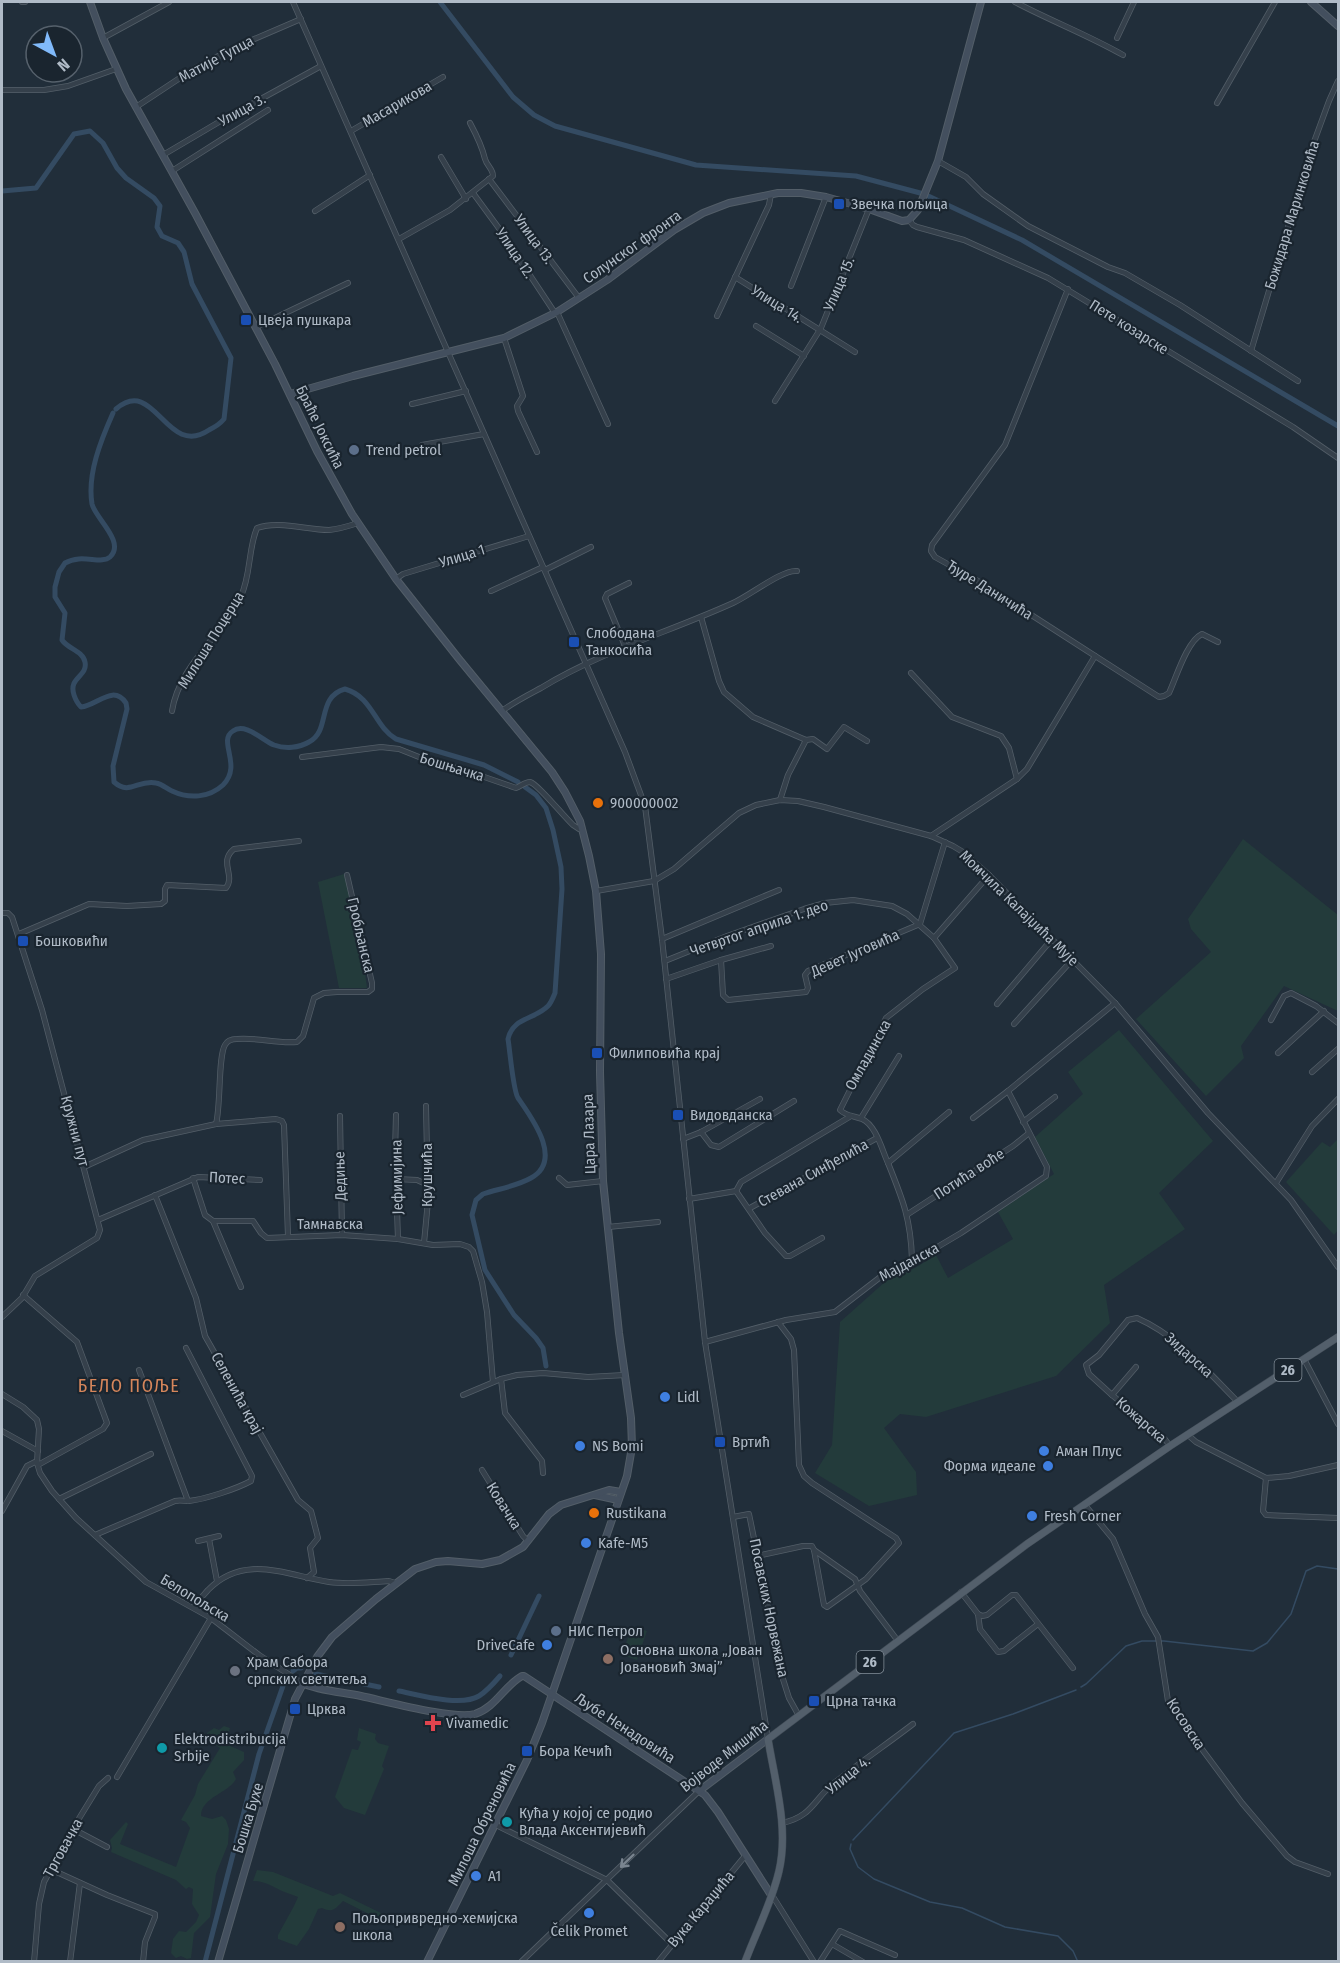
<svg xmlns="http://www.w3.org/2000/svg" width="1340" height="1963" viewBox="0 0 1340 1963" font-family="'Fira Sans Condensed',sans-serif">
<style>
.green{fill:#233b3b}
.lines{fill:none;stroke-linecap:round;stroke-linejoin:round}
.stream{stroke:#344b62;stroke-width:1.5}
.canal{stroke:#344b62;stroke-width:5}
.street-casing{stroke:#535e68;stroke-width:6}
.secondary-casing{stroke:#535e68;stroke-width:8}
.primary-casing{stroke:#3e4954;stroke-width:8}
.street{stroke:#35404b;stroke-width:4.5}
.secondary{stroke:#434f5e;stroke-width:6}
.primary{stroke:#535f6b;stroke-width:7}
.oneway{stroke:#79848f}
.transit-dot{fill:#1a4fb4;stroke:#1a252f;stroke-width:2}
.service-dot{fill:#5c6f8a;stroke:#1a252f;stroke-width:2}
.food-dot{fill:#e8710a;stroke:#1a252f;stroke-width:2}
.shop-dot{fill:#3f7fe0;stroke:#1a252f;stroke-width:2}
.education-dot{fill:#8d6e63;stroke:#1a252f;stroke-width:2}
.worship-dot{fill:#6b7280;stroke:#1a252f;stroke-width:2}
.health-dot{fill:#e0444e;stroke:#1a252f;stroke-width:2}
.culture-dot{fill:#0f9aa8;stroke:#1a252f;stroke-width:2}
.labels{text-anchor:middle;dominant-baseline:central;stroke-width:4.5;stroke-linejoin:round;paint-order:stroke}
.shield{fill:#1a252f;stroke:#838e99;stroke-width:1.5}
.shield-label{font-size:14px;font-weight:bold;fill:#b0bbc7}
.street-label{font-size:15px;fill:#b0bbc7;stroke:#1a252f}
.poi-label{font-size:15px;fill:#b0bbc7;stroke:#1a252f;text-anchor:start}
.quarter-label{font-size:18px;letter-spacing:1.5px;fill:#d6865b;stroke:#1a252f}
</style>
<rect width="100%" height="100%" fill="#212e3a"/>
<g class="green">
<path d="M1243,839l95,76v96l-54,-25 -43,60 3,12 -38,38 -70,-77 75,-67 -20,-23 -3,-10z"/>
<path d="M344,874l16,61 7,53h-28l-21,-106z"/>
<path d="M1119,1030l94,111 -54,52 26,36 -81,56 6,38 -54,53 -130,41 -26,-3 -16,14 32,44 1,23 -48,11 -54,-33 17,-28 8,-123 46,-41 29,-13 21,-13 12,23 65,-39 -15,-27 56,-38 -19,-37 48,-43 -15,-22z"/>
<path d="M1338,1139v91l-4,5 -48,-53 36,-40 8,5z"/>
<path d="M632,1626l15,5 -10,29 -15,-5z"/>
<path d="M224,1726l6,2 -4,12 2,5 16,7v8l-11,12 3,7c-7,14 -35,18 -35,37l11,3 10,-3 4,4 3,9 -1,15 -12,30 -6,43 -16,16 -3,25 -4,1 -6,-3 -5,2 -5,-5 2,-14 6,-8 7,1 10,-10 3,-7 -7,-11 1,-15 -4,-2 -3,2 -10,-9 -65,-28 1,-4 -2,-8 16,-18 2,2 -8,20 56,23 14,-39 -4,-6 -5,-2 14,-25 3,-11 22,-36 -14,-10 1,-5 7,-5 5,2z"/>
<path d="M359,1728l17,6 -1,5 3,4 11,3 -7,20 2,3 -19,46 -21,-7 -9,-11 17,-48 6,1 3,-8 -4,-2z"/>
<path d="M257,1870l16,2 60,24 7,-3 47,23 -4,5 -40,-20c-8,8 -10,12 -21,7l-4,1 -9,20 -12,17 -19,-7v-4l16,-29 4,-9c-5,-2 -11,-4 -16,-6 -10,-5 -18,-10 -29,-10z"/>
</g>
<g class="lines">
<g class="stream">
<path d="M1081,1687l5,-3 40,-38 16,-5h22l89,10 14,-8 24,-29 15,-43 11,-5 21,3"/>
<path d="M853,1840l101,-107 59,-19 63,-24"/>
<path d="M851,1844l-1,5 8,18 16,12 56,23 32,6 43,19 53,9 15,15 5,11"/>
</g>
<g class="canal">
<path d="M440,2l73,95 21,18 21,11 141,39 160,11 68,18 98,46 316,186"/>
<path d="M2,191l34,-3 38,-54 16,-3 13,12 14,25 9,10 28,20 6,8 -3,21 5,9 16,7 6,9 8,32 39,74 -7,61c-4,5 -9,8 -15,11 -43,29 -54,-55 -93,-21"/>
<path d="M113,413c-12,27 -26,61 -21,91 3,14 34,38 18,53 -9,8 -28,-4 -45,6l-6,9 -4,15v10l10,16 -3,27c6,9 21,11 23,22 3,15 -17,15 -11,33 2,6 3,8 7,12 17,-2 32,-23 45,-4l1,6 -14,57 1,16c16,14 24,-3 42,1 6,1 11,6 16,8 17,8 37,7 51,-6 20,-20 -6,-44 10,-54 12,-9 29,9 41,14 11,4 25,3 35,-3 22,-11 7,-45 36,-53 28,8 29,37 51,50l88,26 34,17"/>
<path d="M525,787l11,8 10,13 7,22 8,37 1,22 -7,104c-2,5 -4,10 -7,13 -14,14 -35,11 -40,33 2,12 5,51 10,59 13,19 46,62 13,80 -14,8 -33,11 -48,16l-7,6 -4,15 13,55 29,45 22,23 7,10 3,18"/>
<path d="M511,1655l28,-59"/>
<path d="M293,1671l4,-3h4"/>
<path d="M311,1673l68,14"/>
<path d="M399,1691c20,4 62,16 80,5 8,-5 15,-13 21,-20"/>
<path d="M205,1962l54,-208 24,-68"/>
</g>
<defs>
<g id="street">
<path d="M22,2h3"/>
<path d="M293,2l332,750 20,54 17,133 43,403 63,397"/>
<path d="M1015,2c36,19 73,33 108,53"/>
<path d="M103,38l66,-36"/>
<path d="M1117,38l17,-36"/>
<path d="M2,90h42l24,-4 48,-17"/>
<path d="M1217,103l58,-101"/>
<path d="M136,107l59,-39 43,-22 63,-27"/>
<path d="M351,131l92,-54"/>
<path d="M163,155l56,-33 102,-56"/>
<path d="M441,157l25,42"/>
<path d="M938,161l28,16 17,17 45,32 80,41 17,6 55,32 118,76"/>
<path d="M172,171l96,-61"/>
<path d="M489,179l90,119"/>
<path d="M473,193l25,34 57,86"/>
<path d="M315,211l55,-36"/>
<path d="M909,220l4,5 4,2 47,13 84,38 245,149 45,31"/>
<path d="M399,239l51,-29 43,-34c0,-7 -6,-10 -8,-17 -3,-13 -8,-23 -15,-36"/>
<path d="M735,277l120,75"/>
<path d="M791,286l35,-89"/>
<path d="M1068,289l-63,156 -73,100 -1,6 4,6 45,25 179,115 5,-1 5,-3c7,-15 18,-52 33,-59l16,8"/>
<path d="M557,312l51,112"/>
<path d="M717,316l52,-111 2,-11"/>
<path d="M756,326l48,30"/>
<path d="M256,327l92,-44"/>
<path d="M504,338l19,58 -6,10 1,5 19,41"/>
<path d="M1251,351l60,-201 18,-49 9,-20"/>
<path d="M775,401l46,-73 48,-119"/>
<path d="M412,404l54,-13"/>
<path d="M422,445l62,-11"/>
<path d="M545,570l46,-23"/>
<path d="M396,579l7,-5 126,-38"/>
<path d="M491,591l52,-24"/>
<path d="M701,617l18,64 5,11 29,25 53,23 7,-1 14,10 17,-22 23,14"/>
<path d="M625,646l-20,-48 2,-4 22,-11"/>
<path d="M911,673l41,44 49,19 8,12 8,31"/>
<path d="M172,711c7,-46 50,-75 69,-115 10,-21 7,-47 16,-68 22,-8 49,2 72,2 10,-1 20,-4 29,-7"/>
<path d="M502,711c12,-9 26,-16 39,-23 61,-37 128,-56 192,-85 16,-7 50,-34 64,-32"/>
<path d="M302,757l79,-10 18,2 30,12 35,9 52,18c5,-2 9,-6 14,-6 8,2 34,35 43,43l6,4 3,-1"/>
<path d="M780,800l8,-25 18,-35"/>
<path d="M931,836l86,-57 10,-10 68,-113"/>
<path d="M596,891l58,-10 20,-12 65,-56 17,-8 24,-5 18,1 26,6 107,29 22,10 10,6 26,23 126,128 93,110 83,87 47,67"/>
<path d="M2,913h6l4,4 30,93 58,220 -3,8 -62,38 -13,22 -20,19"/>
<path d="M19,934l70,-30 38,2 34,-2 4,-3v-12l2,-4 59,3c10,-13 -8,-26 8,-39l65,-8"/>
<path d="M934,938l55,-63"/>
<path d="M662,939l117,-49"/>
<path d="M721,960l2,35 5,5 78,-8 2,-4 -3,-13 3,-4 112,-47 25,-82"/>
<path d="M665,961l62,-25 77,-27 21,-6 28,-3 39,6 15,8 27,24 21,30 -32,21 -37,29 -46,92c6,6 14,6 22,9 14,6 20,31 26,44l61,-51"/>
<path d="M666,979l55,-19 50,-14"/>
<path d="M997,1004l55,-65"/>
<path d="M1271,1020l13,-24 7,-3 25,13 22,17"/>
<path d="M1014,1024l59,-65"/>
<path d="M1278,1053l46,-42"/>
<path d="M1312,1072l26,-23"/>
<path d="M396,1115l-1,38 3,86"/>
<path d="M340,1116l2,119"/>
<path d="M861,1118l38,-62"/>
<path d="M973,1118l35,-27"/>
<path d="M1023,1122l32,-25"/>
<path d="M216,1124c5,-19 2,-68 9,-79 2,-4 7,-6 12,-6 20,-2 40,5 60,3l6,-6 11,-38 10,-5 13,-1h31l4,-3v-6l-25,-108"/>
<path d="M701,1132l10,13 8,2 75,-46"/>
<path d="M683,1139l18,-7 59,-33"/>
<path d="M888,1163c15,37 23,57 24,97"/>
<path d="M84,1167l59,-27 73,-16 60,-5 6,2 2,4 4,111"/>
<path d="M193,1178l12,37 8,6h40l8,12 6,5 75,-3 56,4 35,6 27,-1 9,3 4,4 9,31 5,30 6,70"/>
<path d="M559,1178l8,7 36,-4"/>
<path d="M396,1179l21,1 11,5"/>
<path d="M1276,1183l36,-57 26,-27"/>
<path d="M736,1191l5,-9 110,-66"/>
<path d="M736,1191l29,42 21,23h4l32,-18"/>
<path d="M155,1195l41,103 9,38 93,164 13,11 7,27 -8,10 4,24 -7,6"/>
<path d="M689,1199l47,-8"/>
<path d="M750,1208l127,-70"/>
<path d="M908,1214l105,-68 16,-13"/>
<path d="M98,1220l100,-43 62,3"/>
<path d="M213,1221l28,66"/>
<path d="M608,1227l50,-5"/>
<path d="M424,1243l4,-42 -2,-95"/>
<path d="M23,1295l54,47 30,81 -4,6 -65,36"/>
<path d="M778,1322l13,17 3,11 5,115 5,11 8,7 84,55 3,5 -33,36 -39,28 -3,-2 -10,-55"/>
<path d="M705,1342l81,-22 49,-8 48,-37 51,-26 27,-16 85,-57 1,-9 -39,-76 107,-88"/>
<path d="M1304,1359l34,65"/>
<path d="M1136,1367l-24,28 52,43 6,8"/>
<path d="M139,1370l49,131"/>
<path d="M501,1379l4,34 37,48 1,12"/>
<path d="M2,1394l21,13 14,13 2,9 -2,34 3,10 12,18 24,27 70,64 65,36 48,37 43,28"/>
<path d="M463,1395l38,-16 16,-4 26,-2 45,4 37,-2"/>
<path d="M1112,1395l-23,-21 -3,-9 13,-10 29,-35 9,-2c41,18 70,53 101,84"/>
<path d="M2,1431l36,20"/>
<path d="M1188,1435l8,7 70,36 23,-2 49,-11"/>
<path d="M482,1470l41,66 5,5"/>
<path d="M1266,1478l-3,33 3,4 72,3"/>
<path d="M59,1499l92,-45"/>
<path d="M1084,1504l29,35 32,75 13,23 10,64 16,24 58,78 45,53 8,6 33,12"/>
<path d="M2,1511l25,-45 10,-5"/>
<path d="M733,1517l16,-3 33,162 7,22 10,18"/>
<path d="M95,1535l80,-34c5,-1 9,0 14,0 17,-2 47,-12 62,-20l1,-5 -66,-128"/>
<path d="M209,1539l8,42"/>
<path d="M198,1541l21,-5"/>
<path d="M757,1556l46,-10h9l2,4 41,29 5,12 38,50"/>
<path d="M961,1592l17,22 2,15 18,23 6,-1 34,-27"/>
<path d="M194,1608c3,-7 9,-12 14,-18 36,-37 78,-15 121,-8 21,3 40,0 60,-1l6,2"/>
<path d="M978,1614l4,2 5,-1 25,-20h4l57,73"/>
<path d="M117,1777l94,-159"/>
<path d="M782,1823c30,-6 32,-24 51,-39 26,-21 54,-40 80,-60"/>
<path d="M494,1824l113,56 65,64"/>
<path d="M73,1829l34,18"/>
<path d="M50,1869l57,26 48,19v3l-10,25 -2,20"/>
<path d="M772,1895l42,67"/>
<path d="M832,1944l31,18"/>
<path d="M34,1962l5,-58 5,-22 31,-57 24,-39 9,-8"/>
<path d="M70,1962l10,-79"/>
<path d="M521,1962l178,-171"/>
<path d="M658,1962l87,-106"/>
<path d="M820,1962l20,-31 55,24"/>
</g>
<g id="secondary">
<path d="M90,2l13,36 23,51 69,124 80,151 42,87 35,63 44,65 63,80 93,113 13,20 15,29 9,35 7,35 5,63 -1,118 3,109 16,152 12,85 1,29 -5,29 -85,247 -15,37 -100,202"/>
<path d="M1311,2l27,24"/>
<path d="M290,394l63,-18 151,-38 53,-26 50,-32 67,-50 29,-17 26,-10 49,-10h23l25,4 43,12 33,12 7,-1 9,-10 20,-49 43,-159"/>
<path d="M595,1495l23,5"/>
<path d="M302,1683c18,8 40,9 59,13 24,5 93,24 114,18 21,-7 29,-28 47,-38h2l181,119 13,17 53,83"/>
<path d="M699,1791l69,-52"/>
<path d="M218,1962l77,-263 22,-42 15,-20 44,-38 39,-30 21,-7 12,-1 34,3 18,-4 23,-13 26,-33 12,-9 48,-15 12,2"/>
</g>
<path id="primary" d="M745,1962c11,-30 27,-60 34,-91 10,-43 -4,-89 -11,-132l259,-195 143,-98 168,-109"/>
</defs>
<use href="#street" class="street-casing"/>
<use href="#secondary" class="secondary-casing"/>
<use href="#primary" class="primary-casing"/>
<use href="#street" class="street"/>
<use href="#secondary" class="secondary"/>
<use href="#primary" class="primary"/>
</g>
<defs><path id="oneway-shaft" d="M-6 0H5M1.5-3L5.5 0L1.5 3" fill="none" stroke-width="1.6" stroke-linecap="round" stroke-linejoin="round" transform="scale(1.5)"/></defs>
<use class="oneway" href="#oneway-shaft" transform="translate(627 1861) rotate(136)"/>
<g class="transit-dot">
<rect x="833" y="198" width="12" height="12" rx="3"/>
<rect x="240" y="314" width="12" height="12" rx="3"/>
<rect x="568" y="636" width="12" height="12" rx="3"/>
<rect x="17" y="935" width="12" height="12" rx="3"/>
<rect x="591" y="1047" width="12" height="12" rx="3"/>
<rect x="672" y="1109" width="12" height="12" rx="3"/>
<rect x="714" y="1436" width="12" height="12" rx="3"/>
<rect x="808" y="1695" width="12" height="12" rx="3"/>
<rect x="289" y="1703" width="12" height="12" rx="3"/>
<rect x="521" y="1745" width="12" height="12" rx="3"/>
</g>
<g class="service-dot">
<circle cx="354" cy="450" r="6"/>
<circle cx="556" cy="1631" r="6"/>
</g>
<g class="food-dot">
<circle cx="598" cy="803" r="6"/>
<circle cx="594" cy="1513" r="6"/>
</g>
<g class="shop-dot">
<circle cx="665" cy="1397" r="6"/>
<circle cx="580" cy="1446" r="6"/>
<circle cx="1044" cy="1451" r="6"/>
<circle cx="1048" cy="1466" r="6"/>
<circle cx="1032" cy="1516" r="6"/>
<circle cx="586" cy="1543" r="6"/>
<circle cx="547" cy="1645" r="6"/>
<circle cx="476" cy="1876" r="6"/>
<circle cx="589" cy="1913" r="6"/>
</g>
<g class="education-dot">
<circle cx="608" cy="1659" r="6"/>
<circle cx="340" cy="1927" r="6"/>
</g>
<circle class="worship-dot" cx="235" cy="1671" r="6"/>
<path class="health-dot" d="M430 1714h6v6h6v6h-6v6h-6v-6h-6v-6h6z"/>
<g class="culture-dot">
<circle cx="162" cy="1748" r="6"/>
<circle cx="507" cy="1822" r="6"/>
</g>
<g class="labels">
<g class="shield">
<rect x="1274.5" y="1359" width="27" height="22" rx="4.5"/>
<rect x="856.5" y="1651" width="27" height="22" rx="4.5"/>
</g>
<g class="shield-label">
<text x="1288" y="1370">26</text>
<text x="870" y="1662">26</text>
</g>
<g class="street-label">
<text transform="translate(216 59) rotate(-28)">Матије Гупца</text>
<text transform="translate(397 104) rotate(-30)">Масарикова</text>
<text transform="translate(242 110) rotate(-29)">Улица 3.</text>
<text transform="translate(1292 215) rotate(-73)">Божидара Маринковића</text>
<text transform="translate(534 239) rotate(54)">Улица 13.</text>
<text transform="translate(632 247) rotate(-35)">Солунског фронта</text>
<text transform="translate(515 253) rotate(56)">Улица 12.</text>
<text transform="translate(839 284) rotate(-67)">Улица 15.</text>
<text transform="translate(777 304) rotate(32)">Улица 14.</text>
<text transform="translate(1129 327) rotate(32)">Пете козарске</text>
<text transform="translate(320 427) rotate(64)">Браће Јоксића</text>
<text transform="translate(462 556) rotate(-17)">Улица 1</text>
<text transform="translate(990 590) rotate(32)">Ђуре Даничића</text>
<text transform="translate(211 640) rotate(-58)">Милоша Поцерца</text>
<text transform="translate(452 767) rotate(17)">Бошњачка</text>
<text transform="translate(1019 908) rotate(44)">Момчила Калајџића Мује</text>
<text transform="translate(759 928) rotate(-19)">Четвртог априла 1. део</text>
<text transform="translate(361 935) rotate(77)">Гробљанска</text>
<text transform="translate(855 953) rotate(-24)">Девет Југовића</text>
<text transform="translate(868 1055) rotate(-61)">Омладинска</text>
<text transform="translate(75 1131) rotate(75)">Кружни пут</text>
<text transform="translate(589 1134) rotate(-92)">Цара Лазара</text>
<text transform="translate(813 1173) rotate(-29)">Стевана Синђелића</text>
<text transform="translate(969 1174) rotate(-33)">Потића воће</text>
<text transform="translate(427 1175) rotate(-90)">Крушчића</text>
<text transform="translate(340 1176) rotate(-92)">Дедиње</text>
<text transform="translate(397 1177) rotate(-91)">Јефимијина</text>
<text transform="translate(227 1178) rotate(3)">Потес</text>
<text x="330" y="1224">Тамнавска</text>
<text transform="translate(909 1262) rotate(-28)">Мајданска</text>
<text transform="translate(1189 1355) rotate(42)">Зидарска</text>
<text transform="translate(237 1393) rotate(61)">Селенића крај</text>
<text transform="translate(1141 1420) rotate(41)">Кожарска</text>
<text transform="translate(504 1506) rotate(58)">Ковачка</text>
<text transform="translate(195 1598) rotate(31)">Белопољска</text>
<text transform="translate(769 1608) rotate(78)">Посавских Норвежана</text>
<text transform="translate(1186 1724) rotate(57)">Косовска</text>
<text transform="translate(625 1728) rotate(33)">Љубе Ненадовића</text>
<text transform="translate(724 1756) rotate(-38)">Војводе Мишића</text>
<text transform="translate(848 1775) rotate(-39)">Улица 4.</text>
<text transform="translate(248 1818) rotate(-73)">Бошка Бухе</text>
<text transform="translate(482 1824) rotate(-64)">Милоша Обреновића</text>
<text transform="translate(63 1848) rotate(-61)">Трговачка</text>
<text transform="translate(701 1909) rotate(-50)">Вука Караџића</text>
</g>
<g class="poi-label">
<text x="851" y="204">Звечка пољица</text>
<text x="258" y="320">Цвеја пушкара</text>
<text x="366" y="450">Trend petrol</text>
<text x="586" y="633">Слободана<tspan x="586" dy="17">Танкосића</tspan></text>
<text x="610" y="803">900000002</text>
<text x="35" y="941">Бошковићи</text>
<text x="609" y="1053">Филиповића крај</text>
<text x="690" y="1115">Видовданска</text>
<text x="677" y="1397">Lidl</text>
<text x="732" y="1442">Вртић</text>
<text x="592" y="1446">NS Bomi</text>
<text x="1056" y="1451">Аман Плус</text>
<text x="1036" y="1466" text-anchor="end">Форма идеале</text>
<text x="606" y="1513">Rustikana</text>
<text x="1044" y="1516">Fresh Corner</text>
<text x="598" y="1543">Kafe-M5</text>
<text x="568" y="1631">НИС Петрол</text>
<text x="535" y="1645" text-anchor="end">DriveCafe</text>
<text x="620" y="1650">Основна школа „Јован<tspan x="620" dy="17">Јовановић Змај”</tspan></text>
<text x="247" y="1662">Храм Сабора<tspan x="247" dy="17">српских светитеља</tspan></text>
<text x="826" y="1701">Црна тачка</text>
<text x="307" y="1709">Црква</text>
<text x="446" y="1723">Vivamedic</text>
<text x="174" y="1739">Elektrodistribucija<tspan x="174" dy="17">Srbije</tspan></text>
<text x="539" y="1751">Бора Кечић</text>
<text x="519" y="1813">Кућа у којој се родио<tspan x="519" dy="17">Влада Аксентијевић</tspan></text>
<text x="488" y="1876">A1</text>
<text x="352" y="1918">Пољопривредно-хемијска<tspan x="352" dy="17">школа</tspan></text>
<text x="589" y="1931" text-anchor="middle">Čelik Promet</text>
</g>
<g class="quarter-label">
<text x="129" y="1386">БЕЛО ПОЉЕ</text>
</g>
</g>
<rect width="1340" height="1963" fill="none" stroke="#b0bbc7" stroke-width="6"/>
<g transform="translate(54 54) rotate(139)"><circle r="28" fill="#1a252f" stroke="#56616c" stroke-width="1.5"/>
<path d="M0-4.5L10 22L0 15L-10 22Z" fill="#81bafa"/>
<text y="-9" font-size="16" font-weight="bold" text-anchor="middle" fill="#b0bbc7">N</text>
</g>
</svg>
